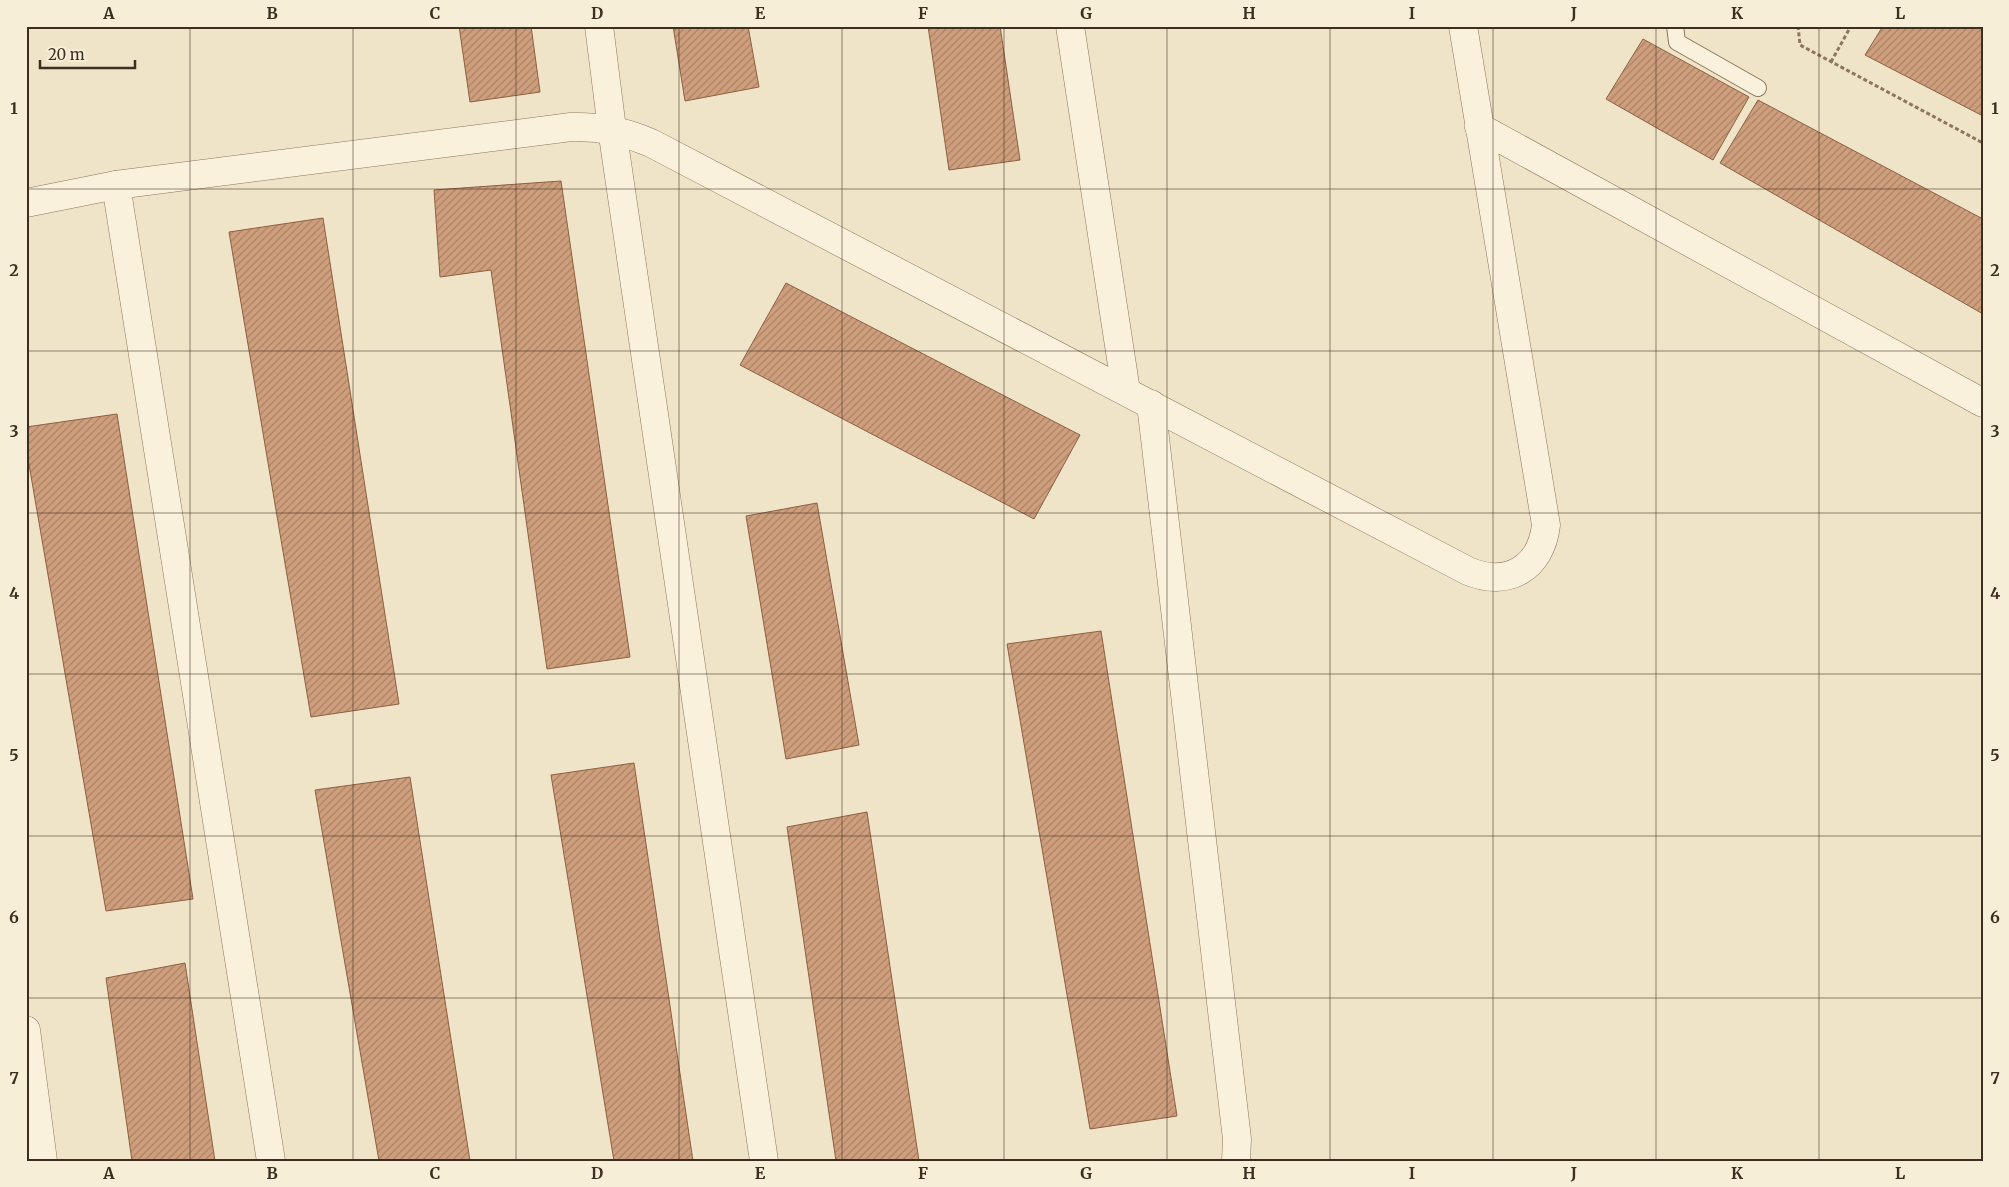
<svg xmlns="http://www.w3.org/2000/svg" width="2009" height="1187" viewBox="0 0 2009 1187" font-family="Merriweather,serif">
<style>
.building{fill:url(#building-hatch);stroke:#8d5f41}
.lines{fill:none;stroke-linecap:round;stroke-linejoin:round}
.lane-casing{stroke:#8d765c;stroke-width:18}
.street-casing{stroke:#8d765c;stroke-width:29}
.path{stroke:#8d765c;stroke-width:3;stroke-dasharray:4 2.5;stroke-linecap:butt}
.lane{stroke:#faf1dc;stroke-width:16}
.street{stroke:#faf1dc;stroke-width:28}
.grid{fill:none;stroke:#3d2e20;stroke-width:1;stroke-opacity:0.55}
.neatline{fill:none;stroke:#3d2e20;stroke-width:2}
.grid-label{font-size:16px;text-anchor:middle;font-weight:bold;fill:#3d2e20}
</style>
<defs>
<pattern id="building-hatch" width="6" height="6" patternUnits="userSpaceOnUse" patternTransform="scale(1.25)"><rect width="6" height="6" fill="#cf9f7d"/><path d="M-1 1l2-2M0 6l6-6M5 7l2-2" fill="none" stroke="#a98266"/></pattern>
</defs>
<rect width="100%" height="100%" fill="#f0e4c8"/>
<g class="building">
<path d="M459,26h72l9,66 -70,10z"/>
<path d="M673,26h75l11,61 -74,14z"/>
<path d="M928,26h72l20,134 -71,10z"/>
<path d="M1883,26h95l5,2v88l-118,-61z"/>
<path d="M1643,39l106,58 -36,63 -107,-61z"/>
<path d="M1758,100l225,119v95l-263,-151z"/>
<path d="M561,181l69,476 -83,12 -56,-399 -51,7 -6,-87z"/>
<path d="M323,218l76,486 -88,13 -82,-485z"/>
<path d="M786,283l294,152 -46,84 -294,-154z"/>
<path d="M117,414l76,485 -87,12 -80,-464v-20z"/>
<path d="M817,503l42,242 -73,14 -40,-243z"/>
<path d="M1101,631l76,485 -87,13 -83,-485z"/>
<path d="M634,763l59,398h-79l-63,-386z"/>
<path d="M410,777l60,384h-91l-64,-371z"/>
<path d="M867,812l52,349h-83l-49,-334z"/>
<path d="M185,963l30,198h-83l-26,-183z"/>
<path d="M26,1124l7,37h-7z"/>
</g>
<g class="lines">
<defs>
<path id="lane" d="M1675,26l2,16 81,46"/>
<g id="street">
<path d="M599,26l13,103 152,1032"/>
<path d="M1070,26l56,365"/>
<path d="M1479,127l504,276"/>
<path d="M116,185l155,976"/>
<path d="M26,203l90,-18 455,-58c29,-1 53,4 80,16l817,428c40,17 73,-3 78,-46l-83,-499"/>
<path d="M1151,404l86,735 -1,22"/>
<path d="M26,1030l17,131"/>
</g>
</defs>
<use href="#lane" class="lane-casing"/>
<use href="#street" class="street-casing"/>
<g class="path">
<path d="M1798,26l2,19 183,98"/>
<path d="M1831,62l20,-36"/>
</g>
<use href="#lane" class="lane"/>
<use href="#street" class="street"/>
</g>
<path class="grid" d="M190,26v1135M353,26v1135M516,26v1135M679,26v1135M842,26v1135M1004,26v1135M1167,26v1135M1330,26v1135M1493,26v1135M1656,26v1135M1819,26v1135M26,189h1957M26,351h1957M26,513h1957M26,674h1957M26,836h1957M26,998h1957"/>
<rect width="2009" height="1187" fill="none" stroke="#f7eed8" stroke-width="55"/>
<path d="M40 60v8h95v-8" fill="none" stroke="#3d2e20" stroke-width="2.5"/>
<text x="48" y="60" font-size="15" fill="#3d2e20" stroke="#f7eed8" stroke-width="4" paint-order="stroke">20 m</text>
<rect x="28" y="28" width="1954" height="1132" class="neatline"/>
<g class="grid-label">
<text x="109" y="19">A</text>
<text x="272" y="19">B</text>
<text x="435" y="19">C</text>
<text x="597" y="19">D</text>
<text x="760" y="19">E</text>
<text x="923" y="19">F</text>
<text x="1086" y="19">G</text>
<text x="1249" y="19">H</text>
<text x="1412" y="19">I</text>
<text x="1574" y="19">J</text>
<text x="1737" y="19">K</text>
<text x="1900" y="19">L</text>
<text x="14" y="114">1</text>
<text x="1995" y="114">1</text>
<text x="14" y="276">2</text>
<text x="1995" y="276">2</text>
<text x="14" y="437">3</text>
<text x="1995" y="437">3</text>
<text x="14" y="599">4</text>
<text x="1995" y="599">4</text>
<text x="14" y="761">5</text>
<text x="1995" y="761">5</text>
<text x="14" y="923">6</text>
<text x="1995" y="923">6</text>
<text x="14" y="1084">7</text>
<text x="1995" y="1084">7</text>
<text x="109" y="1179">A</text>
<text x="272" y="1179">B</text>
<text x="435" y="1179">C</text>
<text x="597" y="1179">D</text>
<text x="760" y="1179">E</text>
<text x="923" y="1179">F</text>
<text x="1086" y="1179">G</text>
<text x="1249" y="1179">H</text>
<text x="1412" y="1179">I</text>
<text x="1574" y="1179">J</text>
<text x="1737" y="1179">K</text>
<text x="1900" y="1179">L</text>
</g>
</svg>
